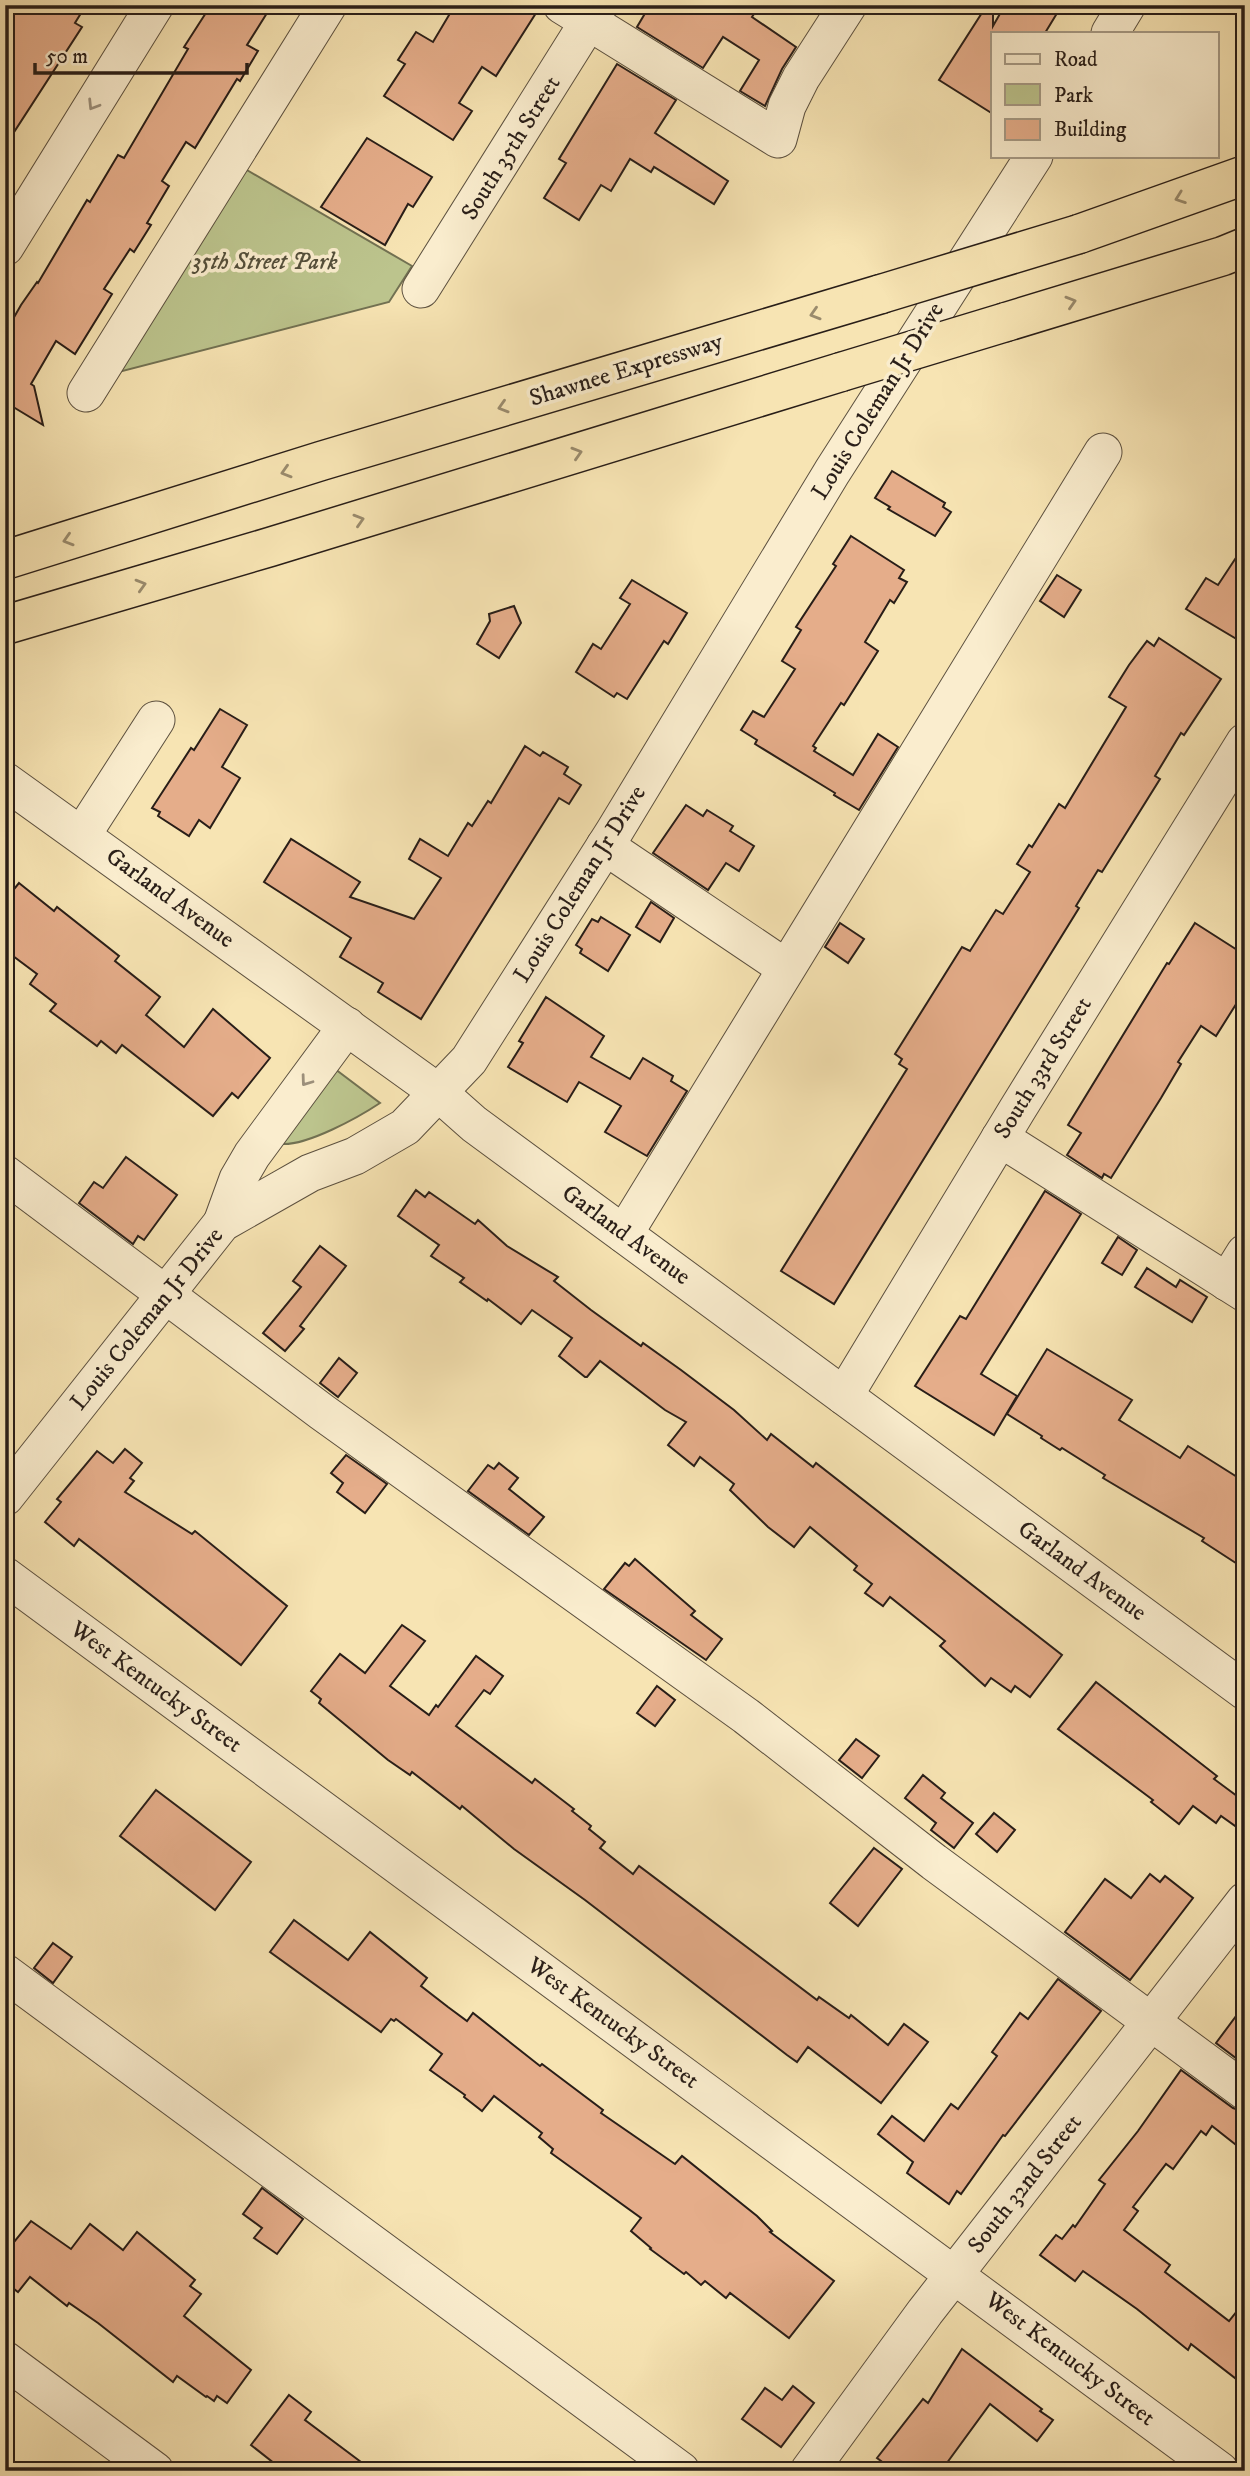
<svg xmlns="http://www.w3.org/2000/svg" width="1250" height="2476" viewBox="0 0 1250 2476" font-family="'IM FELL DW Pica',serif">
<style>
.green{fill:#bcc48d;stroke:#727152;stroke-width:2}
.building{fill:#e5ad8a;stroke:#291e18;stroke-width:2}
.lines{fill:none;stroke-linecap:round;stroke-linejoin:round}
.minor-casing{stroke:#5c503f;stroke-width:39}
.highway-casing{stroke:#291e18;stroke-width:41}
.minor{stroke:#faedce;stroke-width:37}
.highway{stroke:#f7e4b3;stroke-width:38}
.highway-bridge-casing{stroke:#291e18;stroke-width:41;stroke-linecap:butt}
.highway-bridge{stroke:#f7e4b3;stroke-width:38}
.oneway{stroke:#9c907c}
.oneway2{stroke:#9a8b6d}
.labels{text-anchor:middle;dominant-baseline:central;stroke-width:7;stroke-linejoin:round;paint-order:stroke}
.street-label{font-size:24px;fill:#291e18;stroke:#faedce}
.park-label{font-size:24px;font-style:italic;fill:#55503b;stroke:#faedce}
</style>
<rect width="100%" height="100%" fill="#f7e4b3"/>
<filter id="stains"><feTurbulence type="fractalNoise" baseFrequency=".00286" numOctaves="4"/><feColorMatrix values="0 0 0 0 .2 0 0 0 0 .09 0 0 0 0 .02 0 0 0 .5 -.17"/></filter>
<radialGradient id="worn" r=".72"><stop offset=".6" stop-color="#630" stop-opacity="0"/><stop offset="1" stop-color="#630" stop-opacity=".3"/></radialGradient>
<g class="green">
<path d="M240,166l172,100 -23,36 -278,72z"/>
<path d="M335,1069l45,34c-21,14 -73,43 -99,41z"/>
</g>
<g class="building">
<path d="M5,5h81l-11,18 7,4 -77,119z"/>
<path d="M211,5h61l-25,40 11,6 -18,30 -3,-2 -42,69 -9,-6 -24,39 7,5 -22,37 4,2 -17,27 -4,-3 -26,40 8,5 -37,60 -19,-13 -25,43 3,2 9,39 -38,-23v-69l16,-28 16,-23 1,1 49,-83 3,2 28,-47 6,3 64,-109 -4,-2z"/>
<path d="M455,5h68l13,8 -40,63 -14,-9 -23,36 13,8 -19,29 -69,-44 21,-32 -7,-4 18,-28 17,10z"/>
<path d="M650,5h110l-8,12 44,30 -14,22 -17,37 -25,-15 19,-31 -36,-23 -20,31 -66,-41z"/>
<path d="M987,5h6v21l12,-21h57l-17,28h-52v81l-54,-34z"/>
<path d="M617,64l59,36 -21,33 73,48 -14,23 -60,-37 -3,5 -21,-13 -19,32 -10,-6 -22,35 -35,-22 22,-35 -7,-4z"/>
<path d="M367,138l65,39 -19,30 -5,-3 -23,41 -64,-38z"/>
<path d="M892,471l53,32 -2,4 8,5 -16,24 -47,-27 2,-2 -15,-9z"/>
<path d="M851,536l53,34 -5,8 8,4 -13,21 -4,-3 -25,42 13,9 -34,54 -3,-2 -28,43 3,2 -2,3 39,24 25,-41 20,13 -39,63 -25,-15 1,-2 -80,-49 2,-4 -16,-10 12,-19 11,6 31,-48 -13,-8 19,-31 -5,-3 40,-61 -3,-2z"/>
<path d="M1245,544v100l-59,-35 20,-31 12,7z"/>
<path d="M1057,575l24,15 -17,27 -24,-16z"/>
<path d="M632,580l55,33 -19,31 -4,-3 -37,58 -10,-6 -3,4 -38,-25 17,-28 8,5 29,-45 -10,-6z"/>
<path d="M514,606l7,17 -22,35 -22,-14 13,-23 -1,-7z"/>
<path d="M1159,638l62,41 -37,56 -3,-2 -26,43 5,3 -58,93 -4,-2 -22,36 3,2 -245,396 -53,-33 126,-202 -8,-5 3,-5 -7,-5 67,-107 8,4 26,-41 7,4 27,-42 -13,-8 12,-19 3,2 27,-43 6,4 61,-101 -17,-10 20,-32 18,-24 7,5z"/>
<path d="M220,709l27,16 -25,42 18,11 -30,50 -11,-8 -10,16 -31,-20 2,-4 -8,-4 39,-60 3,2z"/>
<path d="M525,746l15,10 3,-4 25,15 -4,7 17,11 -12,19 -10,-6 -138,221 -43,-27 5,-9 -43,-26 11,-19 -87,-56 27,-43 69,43 -10,15 64,22 27,-41 -32,-19 11,-20 28,17 20,-33 4,3 16,-25 3,2z"/>
<path d="M686,805l17,11 4,-6 26,16 -3,5 24,15 -15,25 -13,-8 -18,27 -55,-37z"/>
<path d="M19,883l35,28 3,-4 62,49 -4,5 45,36 -14,18 38,32 29,-38 57,49 -32,40 -6,-5 -19,23 -91,-71 -6,8 -15,-12 -4,5 -47,-35 6,-7 -26,-20 7,-10 -32,-24v-50z"/>
<path d="M651,902l23,16 -14,24 -24,-15z"/>
<path d="M601,917l29,18 -22,36 -28,-18 2,-4 -6,-4 16,-26 6,3z"/>
<path d="M840,923l24,16 -16,24 -23,-16z"/>
<path d="M1195,923l50,32v35l-29,46 -15,-10 -23,36 3,2 -20,34 -50,80 -7,-4 -2,4 -35,-23 14,-22 -13,-8 99,-162 2,1z"/>
<path d="M546,997l58,39 -13,21 39,22 13,-21 30,18 -2,5 16,10 -40,65 -42,-24 16,-26 -42,-24 -12,20 -59,-35 15,-24 -4,-2z"/>
<path d="M126,1157l51,38 -33,45 -6,-4 -5,8 -54,-41 15,-21 9,6z"/>
<path d="M416,1190l9,7 4,-5 46,32 3,-4 29,26 51,31 -4,4 37,29 50,36 2,-3 38,27 53,40 33,30 4,-6 42,33 3,-4 246,192 -32,42 -15,-11 -4,6 -20,-14 -6,8 -45,-40 5,-5 -55,-44 -7,9 -18,-13 7,-9 -18,-14 3,-4 -47,-39 -16,20 -26,-20 -38,-37 4,-6 -34,-27 -6,9 -26,-21 18,-23 -21,-12 -65,-49 -13,16h-2l-26,-21 13,-18 -40,-28 -11,14 -33,-25 -1,2 -27,-19 4,-4 -33,-22 8,-11 -41,-29z"/>
<path d="M1045,1191l36,23 -100,160 36,22 -23,39 -79,-49 45,-70 6,3z"/>
<path d="M1118,1237l19,13 -15,25 -20,-12z"/>
<path d="M320,1246l26,20 -46,60 4,3 -19,22 -22,-18 38,-46 -8,-6z"/>
<path d="M1147,1268l29,19 4,-7 27,17 -15,25 -57,-35z"/>
<path d="M1047,1349l85,51 -13,20 61,38 8,-12 57,36v87l-43,-28 2,-3 -101,-60 2,-3 -43,-27 -2,2 -19,-12 1,-2 -35,-22z"/>
<path d="M339,1358l18,15 -19,24 -18,-14z"/>
<path d="M125,1449l17,14 -12,15 4,3 -9,11 67,42 3,-3 92,75 -46,59 -162,-126 -5,7 -29,-24 16,-20 -4,-3 40,-48 16,12z"/>
<path d="M346,1455l41,29 -22,29 -28,-21 6,-9 -12,-10z"/>
<path d="M499,1463l19,15 -9,11 35,28 -15,18 -61,-44 20,-26 6,4z"/>
<path d="M635,1559l60,52 -4,4 31,24 -16,21 -102,-71 21,-26 4,3z"/>
<path d="M402,1625l23,16 -35,45 39,29 7,-10 2,2 38,-51 27,20 -13,18 -6,-4 -28,36 76,57 3,-4 39,30 -2,2 19,15 -2,3 16,13 -5,6 33,26 6,-8 178,134 2,-3 30,21 2,-3 37,30 16,-21 24,18 -47,61 -73,-56 -11,15 -10,-7 -202,-155 -71,-51 -52,-43 -2,3 -48,-37 -2,3 -22,-15 -69,-57 2,-4 -10,-8 29,-37 25,19z"/>
<path d="M1096,1682l121,94 -3,3 31,23v31l-24,-17 -5,7 -23,-17 -14,18 -28,-22 2,-2 -95,-71z"/>
<path d="M657,1686l18,14 -20,26 -18,-13z"/>
<path d="M856,1739l23,17 -17,22 -23,-18z"/>
<path d="M923,1775l22,18 -4,5 32,25 -19,25 -23,-18 5,-7 -31,-25z"/>
<path d="M156,1790l95,72 -36,48 -95,-74z"/>
<path d="M994,1813l21,17 -18,22 -21,-18z"/>
<path d="M874,1848l28,21 -44,57 -28,-23z"/>
<path d="M1150,1874l10,8 5,-6 28,22 -63,82 -65,-48 40,-53 26,19z"/>
<path d="M294,1920l54,40 22,-28 57,46 -6,8 27,21 19,14 6,-8 67,53 2,-2 61,46 -2,3 74,51 7,-8 75,60 15,15 -2,1 64,49 -45,57 -59,-45 -4,5 -21,-17 -4,4 -15,-13 -2,2 -34,-25 1,-1 -20,-17 10,-13 -90,-65 2,-4 -14,-12 3,-4 -48,-37 -12,15 -18,-14 1,-2 -35,-25 12,-16 -46,-35 -2,2 -3,-2 -10,13 -111,-80z"/>
<path d="M53,1943l19,14 -19,26 -19,-15z"/>
<path d="M1058,1979l43,32 -96,125 -2,-1 -42,59 -4,-3 -8,13 -42,-31 6,-11 -35,-28 14,-18 32,25 27,-37 7,5 39,-53 -5,-4 28,-39 8,6z"/>
<path d="M1245,2004v61l-29,-22z"/>
<path d="M1181,2070l52,38 12,4v40l-33,-26 -6,9 -5,-4 -28,38 -7,-5 -33,43 5,4 -14,19 46,35 -5,7 64,49 16,-20v64l-10,13 -44,-34 -3,6 -51,-41 -54,-38 -8,10 -35,-26 16,-20 6,4 11,-14 2,2 30,-43 -6,-4 39,-49z"/>
<path d="M262,2188l41,31 -26,35 -23,-16 8,-10 -19,-14z"/>
<path d="M31,2221l40,28 19,-25 33,26 14,-18 58,48 -5,6 11,8 -17,22 67,54 -24,33 -10,-7 -3,5 -7,-5 -1,1 -29,-21 -4,6 -75,-59 -29,-20 -2,3 -37,-29 -12,15 -13,-10v-29z"/>
<path d="M962,2349l80,60 -2,2 13,9 -16,21 -47,-37 -49,67h-67l7,-10 -4,-3 46,-59 5,4z"/>
<path d="M793,2386l21,17 -33,44 -39,-28 23,-31 17,12z"/>
<path d="M289,2395l22,17 -6,8 68,51h-89l-33,-26z"/>
</g>
<g class="lines">
<defs>
<g id="minor">
<path d="M562,5l216,134 9,-33 14,-28 47,-73"/>
<path d="M1110,33l17,-28"/>
<path d="M5,247l150,-242"/>
<path d="M421,289l178,-284"/>
<path d="M86,393l242,-388"/>
<path d="M5,781l434,312 35,31 771,567"/>
<path d="M82,835l74,-115"/>
<path d="M605,846l181,122"/>
<path d="M1000,1138l245,155"/>
<path d="M5,1174l317,238 424,304 188,146 311,229"/>
<path d="M222,1223l16,-44 14,-24 95,-129"/>
<path d="M624,1234l479,-782"/>
<path d="M1227,1282l18,-29"/>
<path d="M844,1396l173,-286 228,-368"/>
<path d="M5,1497l217,-274 88,-50 45,-17 50,-29 64,-67 145,-228 218,-360 202,-316"/>
<path d="M5,1576l1215,895"/>
<path d="M5,1973l676,498"/>
<path d="M5,2360l150,111"/>
<path d="M809,2471l116,-159 320,-411"/>
</g>
<g id="highway">
<path d="M1079,234l166,-59"/>
<path d="M1006,322l217,-66 22,-9"/>
<path d="M5,560l316,-99 560,-167"/>
<path d="M5,625l265,-78 571,-175"/>
</g>
</defs>
<use href="#minor" class="minor-casing"/>
<use href="#highway" class="highway-casing"/>
<use href="#minor" class="minor"/>
<use href="#highway" class="highway"/>
<defs>
<g id="highway-bridge">
<path d="M881,294l198,-60"/>
<path d="M841,372l165,-50"/>
</g>
</defs>
<use href="#highway-bridge" class="highway-bridge-casing"/>
<use href="#highway-bridge" class="highway-bridge"/>
</g>
<defs><path id="oneway-chevron" d="M-2-3.5L2.5 0L-2 3.5" fill="none" stroke-width="1.6" stroke-linecap="round" stroke-linejoin="round" transform="scale(1.75)"/></defs>
<g class="oneway">
<use href="#oneway-chevron" transform="translate(93 105) rotate(122)"/>
<use href="#oneway-chevron" transform="translate(306 1081) rotate(126)"/>
</g>
<g class="oneway2">
<use href="#oneway-chevron" transform="translate(1180 198) rotate(160)"/>
<use href="#oneway-chevron" transform="translate(1071 302) rotate(-17)"/>
<use href="#oneway-chevron" transform="translate(815 314) rotate(163)"/>
<use href="#oneway-chevron" transform="translate(503 407) rotate(163)"/>
<use href="#oneway-chevron" transform="translate(577 453) rotate(-17)"/>
<use href="#oneway-chevron" transform="translate(286 472) rotate(163)"/>
<use href="#oneway-chevron" transform="translate(359 520) rotate(-17)"/>
<use href="#oneway-chevron" transform="translate(68 540) rotate(163)"/>
<use href="#oneway-chevron" transform="translate(141 585) rotate(-16)"/>
</g>
<g class="labels">
<g class="street-label">
<text transform="translate(511 148) rotate(-58)">South 35th Street</text>
<text transform="translate(626 370) rotate(-17)">Shawnee Expressway</text>
<text transform="translate(878 401) rotate(-58)">Louis Coleman Jr Drive</text>
<text transform="translate(580 884) rotate(-58)">Louis Coleman Jr Drive</text>
<text transform="translate(170 898) rotate(36)">Garland Avenue</text>
<text transform="translate(1043 1068) rotate(-58)">South 33rd Street</text>
<text transform="translate(626 1235) rotate(36)">Garland Avenue</text>
<text transform="translate(147 1319) rotate(-51)">Louis Coleman Jr Drive</text>
<text transform="translate(1082 1571) rotate(36)">Garland Avenue</text>
<text transform="translate(156 1687) rotate(36)">West Kentucky Street</text>
<text transform="translate(613 2023) rotate(36)">West Kentucky Street</text>
<text transform="translate(1025 2184) rotate(-52)">South 32nd Street</text>
<text transform="translate(1070 2359) rotate(37)">West Kentucky Street</text>
</g>
<g class="park-label">
<text x="265" y="262">35th Street Park</text>
</g>
</g>
<rect width="1250" height="2476" fill="none" stroke="#f7e4b3" stroke-width="28"/>
<rect x="7" y="7" width="1236" height="2462" fill="none" stroke="#291e18" stroke-width="3.5"/>
<rect x="14" y="14" width="1222" height="2448" fill="none" stroke="#291e18" stroke-width="2"/>
<rect x="991" y="32" width="228" height="126" fill="#faedce" stroke="#a69a85" stroke-width="2"/>
<rect x="1005" y="54" width="35" height="10" fill="#faedce" stroke="#a69a85" stroke-width="2"/>
<text x="1054" y="66" font-size="21" fill="#291e18">Road</text>
<rect x="1005" y="84" width="35" height="21" fill="#bcc48d" stroke="#a69a85" stroke-width="2"/>
<text x="1054" y="102" font-size="21" fill="#291e18">Park</text>
<rect x="1005" y="119" width="35" height="21" fill="#e5ad8a" stroke="#a69a85" stroke-width="2"/>
<text x="1054" y="136" font-size="21" fill="#291e18">Building</text>
<path d="M35 63v10h212v-10" fill="none" stroke="#291e18" stroke-width="3.5"/>
<text x="46" y="63" font-size="21" fill="#291e18" stroke="#faedce" stroke-width="5" paint-order="stroke">50 m</text>
<rect width="100%" height="100%" filter="url(#stains)"/>
<rect width="100%" height="100%" fill="url(#worn)"/>
</svg>
